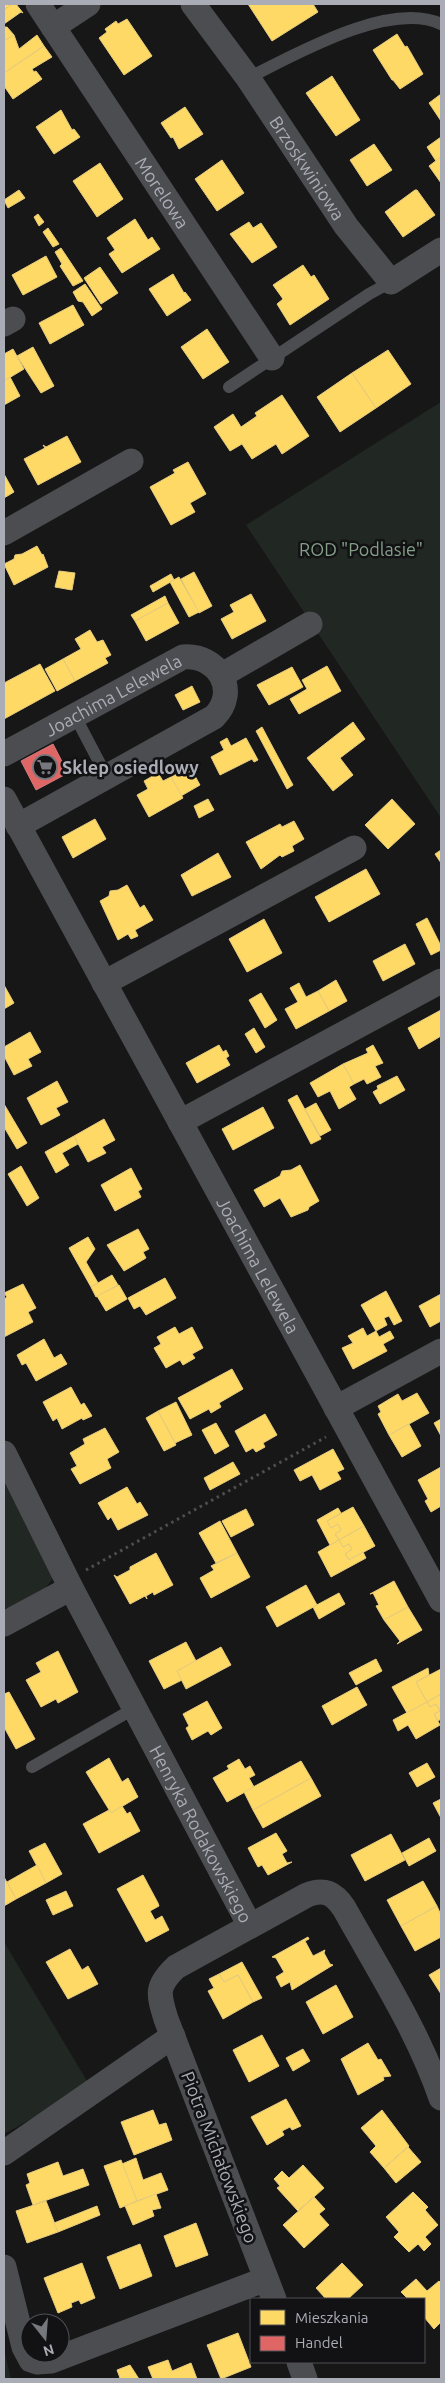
<svg xmlns="http://www.w3.org/2000/svg" width="445" height="2383" viewBox="0 0 445 2383" font-family="Ubuntu,sans-serif">
<style>
.green{fill:#212722}
.homes{fill:#ffd966;stroke:#e6cc7e}
.shops{fill:#e06666;stroke:#d07b7e}
.lines{fill:none;stroke-linecap:round;stroke-linejoin:round}
.path{stroke:#4d4e50;stroke-width:3;stroke-dasharray:2.5 4;stroke-linecap:butt}
.lane{stroke:#4c4d50;stroke-width:12}
.street{stroke:#4c4d50;stroke-width:25}
.labels{text-anchor:middle;dominant-baseline:central;stroke-width:5;stroke-linejoin:round;paint-order:stroke}
.street-label{font-size:18px;fill:#aaacb6;stroke:#121113}
.park-label{font-size:18px;fill:#839f88;stroke:#121113}
.poi-label{font-size:18px;font-weight:bold;fill:#aaacb6;stroke:#121113;text-anchor:start}
</style>
<rect width="100%" height="100%" fill="#171717"/>
<g class="green">
<path d="M441,402v416l-195,-293z"/>
<path d="M4,1479l49,99 -12,16 -29,15 -8,-1z"/>
<path d="M4,1942l86,144 -86,48z"/>
<path d="M4,2349l7,30h-7z"/>
</g>
<g class="homes">
<path d="M4,4h8l-8,6z"/>
<path d="M12,4h4l7,9 -2,-1 -17,12v-14z"/>
<path d="M248,4h65l5,8 -46,29z"/>
<path d="M127,19l25,37 -28,19 -25,-37 8,-6 -2,-3 11,-8 2,3z"/>
<path d="M4,27h3l7,8 -10,6z"/>
<path d="M397,34l8,13 2,-1 16,28 -23,15 -7,-9h-1l-19,-30z"/>
<path d="M14,35l5,14 18,-14 7,11 -40,27v-32z"/>
<path d="M44,46l8,11 -20,12 2,3 2,-1 6,8 -29,20 -9,-13v-13z"/>
<path d="M332,76l28,44 -24,16 -30,-43z"/>
<path d="M441,94v27l-12,-18z"/>
<path d="M185,107l18,27 -24,15 -6,-12 -2,1 -10,-15z"/>
<path d="M61,110l11,20 2,-1 6,8 -26,17 -18,-27z"/>
<path d="M441,137v20l-5,4 -9,-14z"/>
<path d="M374,144l18,26 -25,16 -17,-26z"/>
<path d="M441,157v26l-12,-17z"/>
<path d="M222,160l22,33 -27,18 -22,-32z"/>
<path d="M100,163l23,36 -26,18 -24,-36z"/>
<path d="M19,190l6,8 -17,10 -4,-8z"/>
<path d="M415,190h2l18,25 -32,22 -18,-25z"/>
<path d="M38,214l6,8 -5,4 -5,-9z"/>
<path d="M135,219l13,21 4,-3 8,12 -38,24 -13,-19 6,-4 -8,-12z"/>
<path d="M249,222l4,6 8,-5 16,24 -25,16 -22,-29z"/>
<path d="M48,228l11,16 -6,3 -10,-15z"/>
<path d="M61,248l22,33 -10,5 -13,-20 2,-2 -7,-12z"/>
<path d="M46,256l11,21 -34,18 -11,-20z"/>
<path d="M303,265l8,12 3,-2 15,24 -39,26 -13,-21 6,-5 -10,-14z"/>
<path d="M100,267l18,26 -17,11 -17,-26z"/>
<path d="M173,274l11,19 1,-1 6,8 -24,16 -18,-27z"/>
<path d="M85,284l17,25 -10,7 -9,-14 -5,-1 -5,-9z"/>
<path d="M73,305l11,20 -34,19 -11,-21z"/>
<path d="M207,329l22,33 -26,17 -22,-32z"/>
<path d="M33,347l21,39 -13,7 -24,-37z"/>
<path d="M13,349l11,20 -20,12v-27z"/>
<path d="M388,350l23,34 -35,24 -24,-35z"/>
<path d="M352,373l24,35 -36,24 -23,-35z"/>
<path d="M10,377l10,19 -16,9v-24z"/>
<path d="M282,395l27,41 -27,18 -6,-10 -24,15 -10,-15 -12,7 -16,-24 19,-13 8,13 16,-11 -2,-3z"/>
<path d="M67,436l14,26 -43,23 -14,-26 21,-11 -2,-3 3,2z"/>
<path d="M188,462l18,32 -16,9 5,9 -24,13 -21,-38 25,-14 -2,-3z"/>
<path d="M4,474l10,18 -10,6z"/>
<path d="M37,546l5,9 1,-1 5,13 -34,18 -10,-21 10,-5 1,-4 7,-1z"/>
<path d="M59,571l16,2 -3,17 -17,-3z"/>
<path d="M194,572l18,34 -13,7 -18,-34z"/>
<path d="M171,574l3,6 -21,12 -3,-6z"/>
<path d="M179,577l20,35 -10,5 -19,-35z"/>
<path d="M251,594l15,27 -34,18 -11,-20 13,-7 -4,-7z"/>
<path d="M165,596l3,7 -33,18 -4,-6z"/>
<path d="M168,603l11,20 -33,18 -11,-20z"/>
<path d="M90,630l7,12 6,-2 8,15 -6,3 3,5 -33,18 -12,-22 18,-10 -6,-10z"/>
<path d="M63,659l12,22 -18,10 -12,-22z"/>
<path d="M40,664l15,27 -51,28v-36z"/>
<path d="M327,666l14,25 -42,23 -9,-15 17,-10 -5,-9z"/>
<path d="M292,667l11,20 -34,18 -12,-20z"/>
<path d="M192,686l8,16 -17,8 -8,-15z"/>
<path d="M353,722l12,17 -25,19 13,17 -20,16 -26,-33z"/>
<path d="M262,727l31,58 -6,4 -31,-58z"/>
<path d="M227,738l4,8 15,-8 12,22 -4,2 -2,-3 -32,16 -9,-18 13,-7 -4,-8z"/>
<path d="M190,767l10,18 -19,11 -10,-19z"/>
<path d="M158,773l5,8 8,-4 12,21 -34,19 -12,-22 11,-6 -4,-8z"/>
<path d="M208,799l6,11 -15,8 -5,-12z"/>
<path d="M392,799l23,25 -27,25 -23,-24z"/>
<path d="M95,819l11,20 -33,19 -11,-21z"/>
<path d="M294,821l10,18 -12,7 2,5 -12,6 -2,-2 -19,14 -15,-27 34,-18 2,3z"/>
<path d="M441,850v13l-6,-9z"/>
<path d="M218,853l13,24 -39,19 -11,-21z"/>
<path d="M366,869l14,25 -51,28 -14,-25z"/>
<path d="M127,885l13,23 4,-3 9,15 -18,10 3,6 -7,3 -3,-5 -10,6 -18,-39 9,-5 1,-5 8,-1z"/>
<path d="M427,918l14,28v4l-10,5 -15,-31z"/>
<path d="M264,919l18,34 -35,19 -18,-33z"/>
<path d="M405,944l10,20 -32,17 -10,-20z"/>
<path d="M336,980l11,21 -18,10 -11,-20z"/>
<path d="M299,983l7,14 12,-6 11,20 -33,18 -11,-20 13,-7 -8,-14z"/>
<path d="M4,985l10,18 -10,6z"/>
<path d="M261,993l16,27 -12,8 -16,-28z"/>
<path d="M441,1010v26l-22,13 -11,-21z"/>
<path d="M254,1028l11,19 -9,6 -11,-19z"/>
<path d="M30,1032l11,20 -13,7 4,7 -18,9 -10,-19v-9z"/>
<path d="M219,1045l4,7 3,-2 3,6 -3,2 4,7 -33,18 -11,-20z"/>
<path d="M373,1045l10,18 -8,3 6,11 -14,7 -3,-5 -10,5 -11,-20 25,-11 -2,-4z"/>
<path d="M343,1064l11,20 -5,3 7,12 -17,10 -9,-18 -12,6 -8,-14z"/>
<path d="M397,1076l8,14 -25,14 -7,-12 5,-3 -1,-3z"/>
<path d="M57,1081l11,21 -12,6 4,7 -19,10 -14,-27z"/>
<path d="M297,1095l24,44 -10,5 -23,-44z"/>
<path d="M316,1103l15,27 -11,6 -15,-27z"/>
<path d="M4,1104l23,39 -10,6 -13,-22z"/>
<path d="M263,1107l11,21 -41,22 -11,-21z"/>
<path d="M104,1119l11,21 -13,7 4,6 -18,9 -14,-26z"/>
<path d="M74,1136l4,8 -16,9 7,12 -13,8 -11,-21z"/>
<path d="M300,1165l19,36 -10,6 -1,3 -17,7 -11,-19 -16,9 -10,-17 26,-14 2,-5 9,-1z"/>
<path d="M21,1166l18,32 -12,8 -19,-32z"/>
<path d="M131,1168l11,21 -4,2 3,6 -26,14 -14,-26z"/>
<path d="M138,1229l11,20 -6,3 3,6 -22,13 -17,-26z"/>
<path d="M88,1237l7,12 -9,13 12,21 -7,4 -22,-39z"/>
<path d="M112,1275l6,10 -22,12 -5,-10z"/>
<path d="M165,1278l11,20 -30,17 -6,-9 -6,3 -6,-11z"/>
<path d="M23,1284l13,24 -8,4 5,10 -29,15v-38l3,-2 -3,-4z"/>
<path d="M119,1285l8,14 -21,12 -9,-15z"/>
<path d="M386,1291l16,30 -8,4 -5,-9 -5,2 3,7 -11,6 -15,-26z"/>
<path d="M441,1294v27l-11,6 -11,-21z"/>
<path d="M175,1327l4,7 13,-7 11,21 -11,6 3,4 -12,7 -3,-5 -14,8 -12,-20 7,-4 -4,-7z"/>
<path d="M363,1328l4,8 9,-5 3,6 11,-6 4,7 -11,6 4,7 -34,18 -11,-21 11,-5 -5,-7z"/>
<path d="M44,1339l10,19 7,-4 6,10 -31,17 -10,-18 -4,2 -5,-10z"/>
<path d="M232,1369l11,20 -24,14 2,4 -10,6 -2,-4 -19,10 -12,-21z"/>
<path d="M71,1387l10,18 3,-2 8,13 -9,4 -1,-2 -20,11 -5,-11 -4,3 -10,-19z"/>
<path d="M417,1393l12,20 -40,22 -11,-21 3,-2 -3,-6 20,-12 4,7z"/>
<path d="M176,1402l16,33 -17,8 -17,-32z"/>
<path d="M158,1411l18,34 -12,6 -18,-33z"/>
<path d="M265,1414l12,21 -14,8 2,4 -9,5 -3,-4 -7,4 -11,-21z"/>
<path d="M441,1419v17l-7,-13z"/>
<path d="M216,1423l13,23 -14,8 -13,-24z"/>
<path d="M409,1424l12,22 -19,11 -13,-22z"/>
<path d="M105,1428l14,24 -12,7 4,9 -31,16 -9,-15 6,-3 -7,-13 15,-9 -2,-5z"/>
<path d="M333,1449l11,20 -7,3 4,7 -21,11 -8,-15 -12,6 -6,-11z"/>
<path d="M233,1462l7,12 -30,16 -6,-12z"/>
<path d="M441,1467v39l-10,6 -6,-11 3,-2 -10,-19z"/>
<path d="M127,1487l10,17 3,-2 8,13 -30,15 -7,-13 -3,3 -10,-17z"/>
<path d="M353,1507l11,19 -25,14 -4,-6 6,-4 -3,-6 -7,4 -4,-7z"/>
<path d="M338,1508l3,5 -14,8 4,7 7,-4 3,6 -6,4 4,6 -9,5 -13,-25z"/>
<path d="M246,1509l8,16 -23,12 -9,-16z"/>
<path d="M220,1521l17,32 -21,10 -17,-30z"/>
<path d="M364,1526l11,20 -26,14 -4,-6 7,-5 -3,-5 -6,3 -4,-7z"/>
<path d="M339,1540l4,7 6,-3 3,5 -7,5 4,6 14,-8 3,6 -35,19 -13,-25z"/>
<path d="M156,1553l17,32 -19,10 -1,-3 -7,4 1,3 -2,-3 -15,8 -16,-29 3,2 13,-7v-3z"/>
<path d="M237,1553l13,24 -39,21 -11,-20 14,-8 -3,-4z"/>
<path d="M394,1581l14,26 -24,13 -8,-14 3,-1 -6,-12 -3,1z"/>
<path d="M306,1585l11,20 -40,22 -11,-20z"/>
<path d="M339,1593l6,11 -26,15 -6,-12z"/>
<path d="M408,1607l14,23 -25,14 3,-3 -16,-21z"/>
<path d="M186,1642l10,19 -19,10 5,9 -18,9 -15,-28z"/>
<path d="M221,1647l10,18 -45,24 -9,-18z"/>
<path d="M58,1651l20,41 -20,11 -2,-4 -15,8 -15,-27 15,-8 -5,-9z"/>
<path d="M376,1659l6,12 -26,14 -7,-12z"/>
<path d="M428,1668l1,7 -13,7 11,20 -20,11 -15,-26z"/>
<path d="M441,1669v25l-14,8 -11,-20z"/>
<path d="M357,1687l10,18 -35,20 -10,-19z"/>
<path d="M9,1692l26,47 -19,10 -12,-22v-33z"/>
<path d="M441,1694v25l-3,2 -4,-7 6,-3 -4,-7 -6,3 -3,-5z"/>
<path d="M207,1701l15,27 -11,7 -3,-4 -16,9 -6,-12 3,-2 -6,-12z"/>
<path d="M427,1702l3,5 6,-3 4,7 -6,3 6,11 -24,14 -8,-14 -10,6 -5,-11z"/>
<path d="M109,1758l13,24 6,-4 10,19 -27,16 -25,-41z"/>
<path d="M239,1759l6,10 5,-3 5,9 -6,3 5,9 -27,15 -14,-24 16,-9 -2,-3z"/>
<path d="M301,1761l10,17 -58,32 -9,-18z"/>
<path d="M427,1763l8,14 -18,10 -8,-14z"/>
<path d="M311,1778l10,18 -58,32 -10,-18z"/>
<path d="M441,1799v19l-8,-15z"/>
<path d="M122,1806l5,8 3,-2 10,19 -41,22 -16,-29 26,-14 2,3z"/>
<path d="M276,1833l11,18 -5,3 5,9 5,-1 -24,13 -6,-10 -4,2 -10,-19z"/>
<path d="M391,1834l14,26 -40,21 -14,-26z"/>
<path d="M429,1838l7,13 -27,15 -7,-13z"/>
<path d="M45,1843l17,31 -16,9 -17,-32z"/>
<path d="M37,1865l9,18 -30,16 -9,-17z"/>
<path d="M143,1875l15,28 1,3 -9,5 5,9 7,-4 7,14 -23,12 -29,-53z"/>
<path d="M4,1877l12,22 -12,7z"/>
<path d="M423,1881l14,25 -36,20 -14,-26z"/>
<path d="M66,1891l7,15 -20,9 -7,-15z"/>
<path d="M437,1906l4,9v22l-26,14 -14,-25z"/>
<path d="M308,1937l1,2 -4,2 8,15 12,-6 -1,3 6,11 3,1 -41,25 -2,-8 -9,5 -5,-10 8,-5 -8,-14 -4,-1z"/>
<path d="M70,1949l12,21 6,-4 10,18 -30,15 -22,-37z"/>
<path d="M242,1962l20,36 -9,4 -15,-27 -14,7 -5,-8z"/>
<path d="M441,1968v26l-12,-19z"/>
<path d="M219,1974l5,8 14,-7 15,27 -30,17 -15,-28 6,-3 -5,-9z"/>
<path d="M336,1985l17,32 -30,17 -17,-32z"/>
<path d="M262,2035l17,31 -30,16 -16,-32z"/>
<path d="M368,2043l10,17 3,-1 10,17 -8,1 1,3 -26,15 -17,-36z"/>
<path d="M303,2049l7,12 -17,10 -7,-13z"/>
<path d="M286,2099l15,27 -9,4 -2,-3 -8,4 2,4 -17,10 -16,-28z"/>
<path d="M153,2110l6,15 7,-2 6,17 -38,15 -13,-33z"/>
<path d="M382,2110l27,36 -25,22 -14,-16 6,-6 -15,-18z"/>
<path d="M408,2147l13,15 -25,21 -12,-15z"/>
<path d="M136,2158l7,22 18,-7 7,17 -31,11 -15,-37z"/>
<path d="M121,2160l16,41 -17,7 -16,-42z"/>
<path d="M58,2162l5,14 20,-7 6,16 -56,20 -7,-20 4,-2 -3,-9z"/>
<path d="M303,2165l21,23 -26,23 -21,-23 3,-2 -6,-7 8,-8 7,7z"/>
<path d="M413,2192l15,15 -3,3 13,15 -13,12 6,7 -7,7 -6,-7 -9,8 -15,-15 5,-5 -13,-15z"/>
<path d="M156,2194l5,14 -9,2 2,6 -21,9 -8,-19z"/>
<path d="M314,2197l11,12 -6,5 10,11 -25,23 -21,-23z"/>
<path d="M46,2201l12,31 -31,11 -11,-32z"/>
<path d="M97,2206l3,9 -42,17 -4,-9z"/>
<path d="M196,2223l12,32 -32,12 -12,-31z"/>
<path d="M140,2244l12,32 -32,13 -13,-32z"/>
<path d="M82,2263l13,35 -14,6 -2,-4 -8,3 1,4 -14,6 -14,-35z"/>
<path d="M342,2263l21,22 -15,14h-22l-10,-11z"/>
<path d="M416,2279l11,12 12,-10 2,2v39l-7,7 -10,-12v-18h-16l-7,-7z"/>
<path d="M238,2333l13,34 -30,12 -14,-34z"/>
<path d="M168,2360l4,11 19,-8 6,16h-44l-5,-12z"/>
<path d="M130,2365l9,14h-23l4,-1 -3,-8z"/>
</g>
<path class="shops" d="M53,744l15,29 -32,17 -15,-29z"/>
<g class="lines">
<path class="path" d="M86,1570l240,-133"/>
<g class="lane">
<path d="M248,78c48,-24 142,-78 193,-54"/>
<path d="M229,387l140,-93 22,-12"/>
<path d="M75,716l32,61"/>
<path d="M32,1767l103,-59"/>
</g>
<g class="street">
<path id="s1" d="M38,4l234,354"/>
<path id="s2" d="M193,4l55,74 98,148 45,56 50,-32"/>
<path d="M53,27l35,-23"/>
<path d="M4,324l9,-5"/>
<path d="M4,533l127,-72"/>
<path d="M222,675l88,-51"/>
<path id="s3" d="M4,754l179,-97c35,-3 57,34 31,60l-196,109"/>
<path id="s4" d="M4,799l437,801"/>
<path d="M104,983l250,-135"/>
<path d="M180,1122l261,-141"/>
<path d="M336,1408l105,-57"/>
<path id="s5" d="M4,1453l67,135 179,338"/>
<path d="M4,1624l67,-36"/>
<path d="M4,2153l169,-117"/>
<path d="M4,2267l20,80 7,13 6,2 14,-1 215,-82"/>
<path d="M274,2299l-108,-280c-8,-26 -10,-33 10,-52l131,-72c17,-7 27,-2 37,13 34,61 74,123 97,190"/>
<path d="M299,2362l6,17"/>
</g>
</g>
<defs>
<symbol id="supermarket-ring" viewBox="-11 -11 22 22"><circle r="9.5" fill="#121113" stroke="#77787e" stroke-width="1.5"/><path d="M-6-5.5h2.5l.6 2H6L4.5 2H-2.5L-4.4-4H-6ZM-1.5 3.2a1.3 1.3 0 1 0 .1 0ZM3 3.2a1.3 1.3 0 1 0 .1 0Z" fill="#77787e"/></symbol>
</defs>
<g fill-rule="evenodd">
<use href="#supermarket-ring" x="31" y="753" width="28" height="28"/>
</g>
<g class="labels">
<g class="street-label">
<text stroke="none"><textPath href="#s2" startOffset="200">Brzoskwiniowa</textPath></text>
<text stroke="none"><textPath href="#s1" startOffset="226">Morelowa</textPath></text>
<text stroke="none"><textPath href="#s3" startOffset="124">Joachima Lelewela</textPath></text>
<text stroke="none"><textPath href="#s4" startOffset="531">Joachima Lelewela</textPath></text>
<text stroke="none"><textPath href="#s5" startOffset="429">Henryka Rodakowskiego</textPath></text>
<text transform="translate(220 2157) rotate(69)">Piotra Michałowskiego</text>
</g>
<g class="park-label">
<text x="361" y="549">ROD "Podlasie"</text>
</g>
<g class="poi-label">
<text x="62" y="767">Sklep osiedlowy</text>
</g>
</g>
<rect width="445" height="2383" fill="none" stroke="#aaacb6" stroke-width="10"/>
<rect x="250" y="2298" width="175" height="65" fill="#121113" stroke="#4f4f54"/>
<rect x="260" y="2310" width="25" height="15" fill="#ffd966" stroke="#4f4f54"/>
<text x="295" y="2323" font-size="15" fill="#aaacb6">Mieszkania</text>
<rect x="260" y="2336" width="25" height="15" fill="#e06666" stroke="#4f4f54"/>
<text x="295" y="2348" font-size="15" fill="#aaacb6">Handel</text>
<g transform="translate(45 2338) rotate(163)"><circle r="24" fill="#121113" stroke="#4f4f54"/>
<path d="M0-4L9 19L0 12L-9 19Z" fill="#77787e"/>
<text y="-8" font-size="14" font-weight="bold" text-anchor="middle" fill="#aaacb6">N</text>
</g>
</svg>
